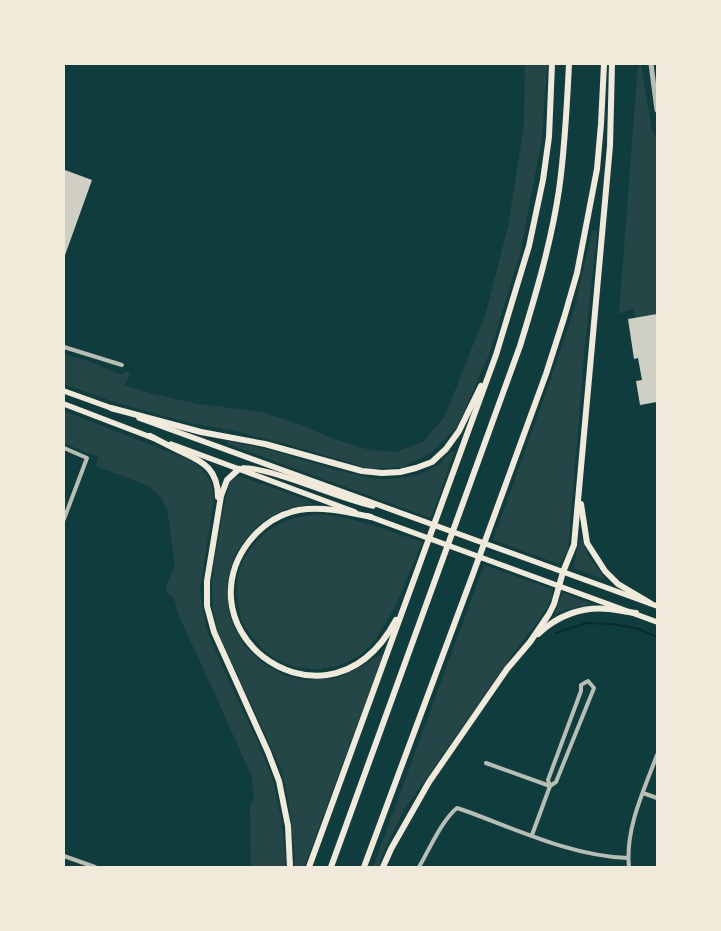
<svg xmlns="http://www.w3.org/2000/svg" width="721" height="931" viewBox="0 0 721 931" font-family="'Sofia Sans Condensed',sans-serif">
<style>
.green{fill:#244646}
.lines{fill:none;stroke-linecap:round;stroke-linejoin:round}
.stream{stroke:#0a2a2b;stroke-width:2}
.building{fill:#cfcfc3}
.minor{stroke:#b8beb3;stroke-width:4}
.tertiary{stroke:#b8beb3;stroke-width:5}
.secondary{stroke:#f1e9da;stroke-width:5.5}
.trunk{stroke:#f1e9da;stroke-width:6}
</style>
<rect width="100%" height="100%" fill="#0f3d3e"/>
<g class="green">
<path d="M525,64h22l-5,75 -22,115 -30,98 -16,37 -17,38 -26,26 -28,14 -32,2 -81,-24 -56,-14 -44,-8 -76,-21 -50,-18v-30l27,8 31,13 5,-4 3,4 -6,10 29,9 45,10 64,8 34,11 41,17 33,10 26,2 27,-10 22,-26 41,-104 22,-85 16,-103z"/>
<path d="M638,64h3l11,67 4,6 1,8v169l-21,3 -3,-8 -14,5z"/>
<path d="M593,230h2l2,2 -12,114 -17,203 -3,7 -6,8 -66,-24 56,-156 25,-74 18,-78z"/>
<path d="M64,411l128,50 12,10 7,12 3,16 -14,91 6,38 16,38 39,83 12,32 8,37 5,43 -1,6h-34l-1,-60 4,-10 -2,-20 -44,-98 -29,-63 -5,-18 -9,-8 10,-25 -8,-56 -6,-12 -15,-12 -50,-19 2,-10 -8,-2 -26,-11z"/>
<path d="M228,441l43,9 62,19 42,10h19l23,-4 23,-11 7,-9 8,-5 -24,68 -204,-74z"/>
<path d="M239,476l69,24 5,4 -27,5 -11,5 -14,9 -10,10 -9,11 -8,12 -5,18 -2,14 2,27 5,12 10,18 20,19 21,12 20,4 32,-2 23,-11 18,-11 5,-1 -79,212h-10l1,-12 -6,-52 -8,-34 -64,-139 -4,-22 -1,-21 2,-24 11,-62 5,-19z"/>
<path d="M319,514c36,3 69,17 103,28 -13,31 -23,63 -42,90 -3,5 -6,11 -11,15 -27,27 -70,29 -101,7 -4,-3 -7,-7 -10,-11 -6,-6 -12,-14 -16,-22 -2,-4 -2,-10 -3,-14 -1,-8 -2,-16 -2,-23 1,-25 21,-49 42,-60 12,-7 26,-8 40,-10z"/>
<path d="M580,539l2,1 6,15 16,22v2l-31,-11z"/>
<path d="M484,565l68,24v9l-13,22 -26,34 -109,156 -19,39 -7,18h-5z"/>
<path d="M563,593l29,11 -26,6 -11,5v-3z"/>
</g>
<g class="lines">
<path class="stream" d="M556,633l30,-10 27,1 26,5 18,8"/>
</g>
<g class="building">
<path d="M65,170l27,10 -28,78v-85z"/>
<path d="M657,314v88l-17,3 -4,-24 6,-1 -4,-22 -4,1 -6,-40z"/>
</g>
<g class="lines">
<g class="minor">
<path d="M64,347l58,18"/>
<path d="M64,448l23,10 -23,61"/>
<path d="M486,763l64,23"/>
<path d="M643,793l14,5"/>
<path d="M532,835l18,-49 6,-4 38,-94 -6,-7 -7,4v6l-33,89 2,6"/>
<path d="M64,856l31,11"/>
<path d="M419,867c10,-17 23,-47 38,-59l9,3c52,19 106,45 162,47"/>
<path d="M629,867c-4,-38 15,-77 28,-112"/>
</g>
<path class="tertiary" d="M651,64l6,46"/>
<g class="secondary">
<path d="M64,391l50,18"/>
<path d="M64,404l89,34"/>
<path d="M139,418l518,188"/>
<path d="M171,444l184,68"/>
<path d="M243,468c15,0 28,5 42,9 29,9 58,22 88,29"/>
<path d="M368,516l289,106"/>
</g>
<g class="trunk">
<path d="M111,408l90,24 64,12 97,27 20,2 18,-1 16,-4 16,-6 14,-13 13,-18 22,-45"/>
<path d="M150,436c10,5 21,11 32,16 22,10 36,18 36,45"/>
<path d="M239,469l-12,11 -6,16 -14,85v25l7,26 54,120 11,29 9,45 2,41"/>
<path d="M581,504l6,39 18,28 13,13 32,19"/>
<path d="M371,517c-24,-5 -48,-11 -72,-7 -40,8 -71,47 -68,89 4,47 50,82 96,76 33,-5 54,-27 69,-55"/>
<path d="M538,634c19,-18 44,-28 71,-25 9,1 18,3 27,4"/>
<path d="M309,867l187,-512 33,-109 14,-66 6,-43 3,-73"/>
<path d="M331,867l189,-521c16,-52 31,-103 39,-156 6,-42 8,-84 10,-126"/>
<path d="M364,867l109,-293 73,-200 18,-56 13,-45 20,-104 4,-45 3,-60"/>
<path d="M383,867l8,-18 38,-67 78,-113 23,-27 19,-28 5,-10 9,-32 11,-27 36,-399 2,-82"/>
</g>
</g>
<rect width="721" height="931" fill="none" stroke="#f1e9da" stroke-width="130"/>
</svg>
